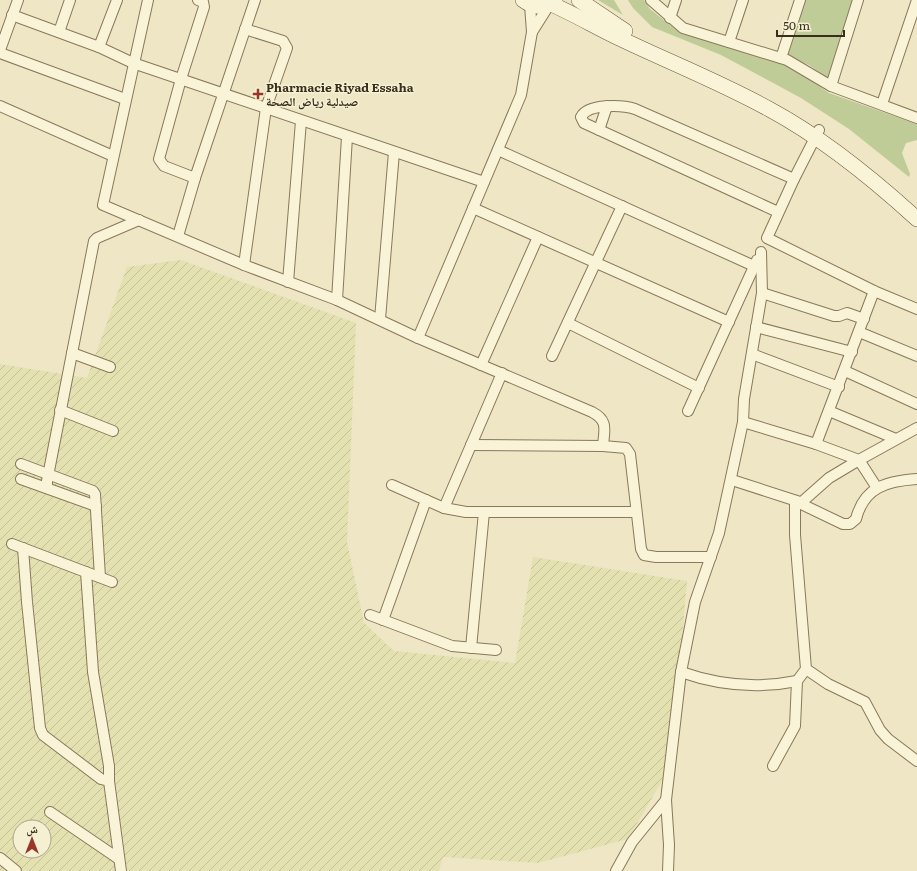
<svg xmlns="http://www.w3.org/2000/svg" width="917" height="871" viewBox="0 0 917 871" font-family="Literata,'Noto Naskh Arabic',serif">
<style>
.farmland{fill:url(#farmland-furrows);fill-rule:evenodd}
.green{fill:#c0cc98}
.lines{fill:none;stroke-linecap:round;stroke-linejoin:round}
.minor-casing{stroke:#89785a;stroke-width:12}
.secondary-casing{stroke:#6b593d;stroke-width:16}
.minor{stroke:#f9f3d7;stroke-width:10}
.secondary{stroke:#f9f3d7;stroke-width:15}
.poi-dot{fill:#98362a;stroke:#f6f0d3;stroke-width:1.5}
.labels{text-anchor:middle;dominant-baseline:central;stroke-width:3;stroke-linejoin:round;paint-order:stroke}
.poi-label{font-size:12px;font-weight:bold;fill:#392e1e;stroke:#f6f0d3;text-anchor:start}
</style>
<defs>
<pattern id="farmland-furrows" width="10" height="10" patternUnits="userSpaceOnUse"><rect width="10" height="10" fill="#e4e1b1"/><path d="M-1 1l2-2M0 10L10 0M9 11l2-2" fill="none" stroke="#c4c198"/></pattern>
</defs>
<rect width="100%" height="100%" fill="#eee6c4"/>
<path class="farmland" d="M181,260l175,63 -9,219 17,81 30,28 121,12 18,-106 154,24 -7,80 -18,120 -34,58 -90,24 -95,-6 -4,14h-439v-507l87,14 40,-111zM20,827h24v24h-24z"/>
<g class="green">
<path d="M598,0h16l9,15z"/>
<path d="M628,0h16l6,9 24,19 51,18 66,20 38,27 88,31v16l-11,3 -4,10 8,21 -1,3 -60,-48 -48,-31 -80,-43 -69,-28 -19,-19z"/>
<path d="M803,0h52l-26,79 -20,-14 -23,-10z"/>
</g>
<g class="lines">
<defs>
<g id="minor">
<path d="M148,0l-45,205 141,60 93,35 81,38 174,74c17,9 12,18 11,34"/>
<path d="M651,0l32,28 104,32 44,26 86,32"/>
<path d="M12,15l87,32 34,16 351,119"/>
<path d="M670,18l6,-18"/>
<path d="M59,32l11,-32"/>
<path d="M532,32l17,-27"/>
<path d="M729,42l14,-42"/>
<path d="M99,47l18,-47"/>
<path d="M0,50l18,-50"/>
<path d="M0,53l125,46"/>
<path d="M781,58l19,-58"/>
<path d="M831,86l27,-86"/>
<path d="M882,104l35,-104"/>
<path d="M0,106l113,50"/>
<path d="M599,130l8,-24"/>
<path d="M819,130l-25,49 -27,59 107,53 43,18"/>
<path d="M498,150l256,116"/>
<path d="M195,178l-31,-12 -5,-7 22,-80 23,-72 -1,-5 -5,-2"/>
<path d="M473,208l256,114"/>
<path d="M778,212l-194,-89 -3,-6c7,-14 42,-12 54,-8l159,70"/>
<path d="M178,236l17,-58 60,-178"/>
<path d="M244,265l22,-157 21,-60 -4,-7 -38,-12"/>
<path d="M288,282l13,-161"/>
<path d="M762,293l72,23h5l8,-3 17,6"/>
<path d="M337,300l10,-163"/>
<path d="M380,319l14,-167"/>
<path d="M568,323l131,65"/>
<path d="M756,327l96,25"/>
<path d="M859,332l58,24"/>
<path d="M418,338l103,-243 11,-63 -2,-27"/>
<path d="M72,353l38,14"/>
<path d="M752,354l87,33"/>
<path d="M552,356l70,-150"/>
<path d="M481,365l57,-128"/>
<path d="M845,371l72,33"/>
<path d="M60,410l53,21"/>
<path d="M688,411l69,-151"/>
<path d="M829,411l67,28"/>
<path d="M743,422l73,22 43,16 58,-32"/>
<path d="M816,444l58,-153"/>
<path d="M471,445l132,1 23,2 4,6 11,95 3,6 12,2h55"/>
<path d="M21,464l72,27 2,3 5,83"/>
<path d="M21,479l75,27"/>
<path d="M732,480l68,22 3,-1 26,-23 30,-18 18,28"/>
<path d="M392,485l52,23 22,4h169"/>
<path d="M47,488v-7l47,-240 3,-3 42,-18"/>
<path d="M444,508l58,-135"/>
<path d="M12,544l100,38"/>
<path d="M23,548l4,54 13,126 3,7 58,44 8,2 12,90"/>
<path d="M86,572l7,100 16,94v15"/>
<path d="M370,615l82,31 44,4"/>
<path d="M383,620l43,-120"/>
<path d="M471,648l13,-136"/>
<path d="M806,669l22,15 37,18 15,28 8,9 29,22"/>
<path d="M681,672c37,13 76,17 116,9"/>
<path d="M773,766l22,-40 2,-45 9,-12 -11,-134v-34l48,23h7l6,-5c8,-32 31,-38 61,-40"/>
<path d="M50,812l69,47"/>
<path d="M0,858l16,13"/>
<path d="M616,871l16,-29 34,-42"/>
<path d="M668,871l1,-26 -3,-45 15,-128 14,-70 24,-69 24,-111 1,-23 18,-106 -1,-41"/>
</g>
<g id="secondary">
<path d="M523,0c11,8 22,9 32,0"/>
<path d="M579,0l46,31"/>
<path d="M551,4c23,10 45,23 68,34 50,24 101,44 150,71 54,29 103,69 148,110"/>
</g>
</defs>
<use href="#minor" class="minor-casing"/>
<use href="#secondary" class="secondary-casing"/>
<use href="#minor" class="minor"/>
<use href="#secondary" class="secondary"/>
</g>
<path class="poi-dot" d="M256 88h4v4h4v4h-4v4h-4v-4h-4v-4h4z"/>
<g class="labels">
<g class="poi-label">
<text x="266" y="87">Pharmacie Riyad Essaha<tspan x="266" dy="14">صيدلية رياض الصحة</tspan></text>
</g>
</g>
<g transform="translate(32 839)"><circle r="19" fill="#f6f0d3" stroke="#aaa28b"/>
<path d="M0-3L7 15L0 10L-7 15Z" fill="#98362a"/>
<text y="-6" font-size="11" font-weight="bold" text-anchor="middle" fill="#392e1e">ش</text>
</g>
<path d="M777 30v6h67v-6" fill="none" stroke="#392e1e" stroke-width="2"/>
<text x="783" y="30" font-size="12" fill="#392e1e" stroke="#f6f0d3" stroke-width="3" paint-order="stroke">50 m</text>
</svg>
